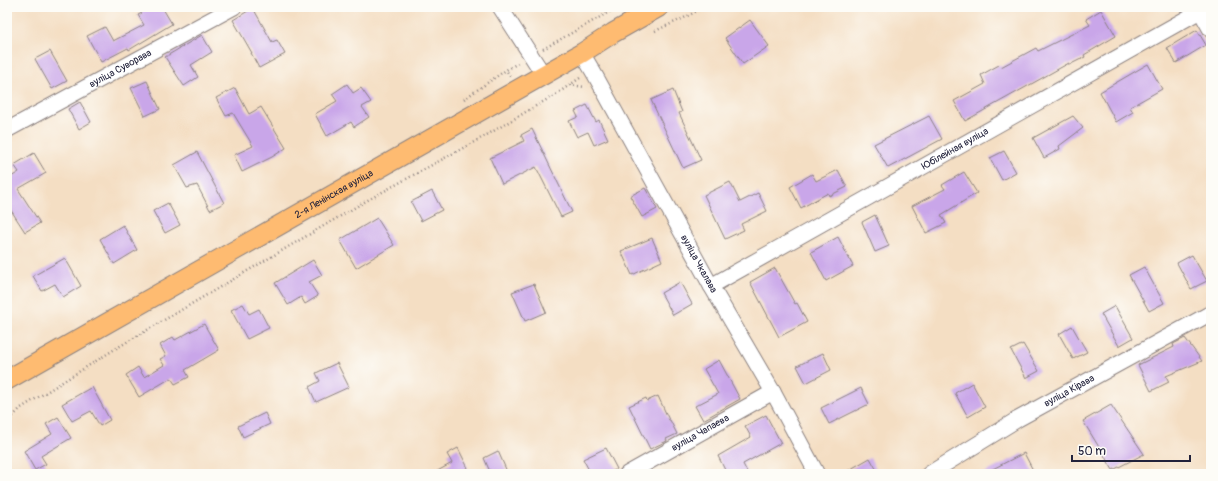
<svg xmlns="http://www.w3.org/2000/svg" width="1218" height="481" viewBox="0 0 1218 481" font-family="Pangolin,sans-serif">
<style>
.building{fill:#c9a6e9}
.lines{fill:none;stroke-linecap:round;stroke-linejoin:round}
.minor-casing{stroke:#8b807f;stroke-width:17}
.major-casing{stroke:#8b807f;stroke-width:21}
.path{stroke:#8b807f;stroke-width:2.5;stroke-dasharray:1 3;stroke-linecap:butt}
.minor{stroke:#fff;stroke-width:15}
.major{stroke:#febb71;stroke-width:19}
.labels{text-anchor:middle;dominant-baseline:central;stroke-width:4;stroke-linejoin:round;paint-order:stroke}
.street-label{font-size:10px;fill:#22223b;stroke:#fdfcf7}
</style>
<rect width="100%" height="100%" fill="#fdfcf7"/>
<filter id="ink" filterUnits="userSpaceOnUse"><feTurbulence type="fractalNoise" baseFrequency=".025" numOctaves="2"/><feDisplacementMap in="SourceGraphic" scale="8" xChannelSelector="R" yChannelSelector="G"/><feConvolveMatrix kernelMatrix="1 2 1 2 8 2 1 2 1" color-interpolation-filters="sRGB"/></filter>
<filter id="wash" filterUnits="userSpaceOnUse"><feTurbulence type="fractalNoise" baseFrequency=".012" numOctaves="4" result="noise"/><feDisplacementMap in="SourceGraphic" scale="16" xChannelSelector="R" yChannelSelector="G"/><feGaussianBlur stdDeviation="0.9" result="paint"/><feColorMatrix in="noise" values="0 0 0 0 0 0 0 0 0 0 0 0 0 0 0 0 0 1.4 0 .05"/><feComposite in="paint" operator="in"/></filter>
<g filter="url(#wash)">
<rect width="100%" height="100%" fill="#f4dec3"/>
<g id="blocks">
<g class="building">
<path d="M139,7h23l10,17 -43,26 -1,-2 -27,14 -14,-26 18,-9 8,14 31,-16 -6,-10 4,-2z"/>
<path d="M253,8l19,34 5,-2 8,14 -26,14 -8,-15h1l-19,-33z"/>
<path d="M1101,10l15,26 -32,19 1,2 -16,8v-2l-104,58 -11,-20 31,-17 -4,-9 18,-10 2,2 35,-19 2,3 52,-26 -4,-6z"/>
<path d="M750,20l19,26 -26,18 -18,-26z"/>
<path d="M1197,30l9,15 -30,18 -9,-15z"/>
<path d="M202,35l10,17 -21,13 7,12 -14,9 -19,-29z"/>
<path d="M50,51l17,30 -15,8 -17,-30z"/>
<path d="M1148,64l14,25 -32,18 3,5 -17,10 -16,-30z"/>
<path d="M147,81l13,28 -15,7 -14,-28z"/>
<path d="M347,84l6,9 8,-5 10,14 -9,5 7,10 -15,10 -3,-5 -24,14 -12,-22 22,-13 -5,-7z"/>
<path d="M235,88l14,26 12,-7 25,41 -14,9 -30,15 -8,-17 19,-9 -20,-33 -7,3 -10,-18z"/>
<path d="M673,90l9,22 -3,1 22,47 -18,8 -32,-68z"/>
<path d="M80,102l11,20 -12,7 -11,-20z"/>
<path d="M587,105l9,17 3,-2 9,19 -14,6 -6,-13 -11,5 -8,-16 9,-4 -3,-6z"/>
<path d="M929,116l13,23 -54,29 -14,-24z"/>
<path d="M1073,116l10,12 -24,18 1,3 -16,9 -11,-20z"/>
<path d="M532,129l40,83 -11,5 -25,-50 -34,17 -12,-26 34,-17 -3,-6z"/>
<path d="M1004,151l12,21 -14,8 -12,-22z"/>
<path d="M197,152l27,51 -14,7 -13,-25 -10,3 -13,-23z"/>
<path d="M34,153l12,20 -28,16 22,34 -15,9 -18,-28v-33l4,6 8,-5 -5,-7z"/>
<path d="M838,170l9,17 -18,9 -1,-3 -27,15 -11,-21 22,-13 4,7z"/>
<path d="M964,172l13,21 -36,22 5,8 -20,10 -14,-27 33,-17 -3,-4z"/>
<path d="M730,182l10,20 18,-9 9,18 -26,13 3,6 -19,9 -21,-44z"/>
<path d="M645,188l12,21 -15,8 -12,-21z"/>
<path d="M432,191l10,19 -21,11 -10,-19z"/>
<path d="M168,203l12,22 -15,8 -12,-22z"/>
<path d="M875,215l14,31 -14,6 -13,-30z"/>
<path d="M377,218l17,27 -38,23 -16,-28z"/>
<path d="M123,225l14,25 -23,14 -14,-25z"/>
<path d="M838,237l15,29 -27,15 -15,-29z"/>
<path d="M652,238l10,23 -30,14 -11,-24z"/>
<path d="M1192,255l15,26 -16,8 -14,-26z"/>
<path d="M65,258l16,28 -18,11 -8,-13 -13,7 -9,-15z"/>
<path d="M313,260l9,15 -13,7 9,14 -13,8 -4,-7 -13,8 -13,-22z"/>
<path d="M1144,267l20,36 -15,8 -20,-36z"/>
<path d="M775,268l20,36 2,-1 10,19 -28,15 -29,-55z"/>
<path d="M680,282l12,22 -19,11 -12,-22z"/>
<path d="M534,284l12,28 -21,9 -13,-29z"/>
<path d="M243,304l6,10 10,-5 10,19 -22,11 -16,-29z"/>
<path d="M1115,306l18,32 -14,8 -18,-32z"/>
<path d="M204,324l15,26 -34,20 4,7 -14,7 -4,-6 -32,19 -13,-22 12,-8 6,10 20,-12 -4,-6 6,-3 -6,-11 13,-8 2,3z"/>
<path d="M1072,326l15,26 -14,7 -14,-25z"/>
<path d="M1185,338l17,23 -36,15 3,6 -18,9 -13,-26 36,-18 -1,-3z"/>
<path d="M1023,344l16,27 -13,7 -15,-28z"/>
<path d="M823,353l8,17 -25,13 -9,-17z"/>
<path d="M719,360l21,39 -37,21 -8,-14 23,-12 -14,-25z"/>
<path d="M337,363l12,24 -33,15 -7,-15 11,-6 -4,-8z"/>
<path d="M972,383l13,24 -17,10 -13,-24z"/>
<path d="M92,387l18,33 -10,6 -9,-15 -19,10 -10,-17z"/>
<path d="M861,388l8,16 -40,20 -8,-16z"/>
<path d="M658,396l11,24h1l7,14 -11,5 1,2 -17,8 -21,-43 17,-8 1,3z"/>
<path d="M1111,405l33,49 -31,16 -30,-49z"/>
<path d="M265,413l5,11 -27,13 -5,-11z"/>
<path d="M766,415l15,28 -38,21 5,10h-21l-9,-18 33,-19 -6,-11z"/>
<path d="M58,417l13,21 -30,18 5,8 -11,6 -11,-19 28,-17 -6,-10z"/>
<path d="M458,448l10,20 -13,6h-23l20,-11 -5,-9z"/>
<path d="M606,448l11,21 -10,5h-16l-8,-15z"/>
<path d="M498,451l10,23h-17l-7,-16z"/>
<path d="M1024,453l11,21h-52z"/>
<path d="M870,458l9,16h-37z"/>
</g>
</g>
</g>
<g filter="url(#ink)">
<use href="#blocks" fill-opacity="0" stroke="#8b807f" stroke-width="1"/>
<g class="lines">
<defs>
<g id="minor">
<path d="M500,7l43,67"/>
<path d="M1198,7l13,23"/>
<path id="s1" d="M582,53l13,22 116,211 62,106 44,82"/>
<path id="s2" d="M7,130l227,-123"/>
<path id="s3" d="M711,286l489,-275"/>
<path id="s4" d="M627,474l146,-82"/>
<path id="s5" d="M929,474l89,-55 193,-106"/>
</g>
<g id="major">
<path id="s6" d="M7,380l575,-327 31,-20 46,-26"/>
</g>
</defs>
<use href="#minor" class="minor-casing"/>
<use href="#major" class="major-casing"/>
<g class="path">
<path d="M655,31l29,-13 20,-11"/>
<path d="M543,49l75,-42"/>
<path d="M510,76l-4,-6 12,-7"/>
<path d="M570,85l15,2"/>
<path d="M464,99l42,-29"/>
<path d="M7,422l14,-14 94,-59 251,-148 119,-65 73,-43 22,-15"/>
</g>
<use href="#minor" class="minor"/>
<use href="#major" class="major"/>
</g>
</g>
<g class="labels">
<g class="street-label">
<text stroke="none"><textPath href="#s2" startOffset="129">вуліца Суворава</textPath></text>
<text stroke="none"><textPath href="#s3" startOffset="280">Юбілейная вуліца</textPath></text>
<text stroke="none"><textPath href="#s6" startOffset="376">2-я Ленінская вуліца</textPath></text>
<text stroke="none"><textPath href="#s1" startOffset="241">вуліца Чкалава</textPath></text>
<text stroke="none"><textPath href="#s5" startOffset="163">вуліца Кірава</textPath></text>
<text stroke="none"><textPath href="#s4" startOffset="84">вуліца Чапаева</textPath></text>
</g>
</g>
<rect width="1218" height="481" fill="none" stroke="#fdfcf7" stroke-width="24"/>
<path d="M1072 455v6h118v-6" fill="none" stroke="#22223b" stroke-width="2"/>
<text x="1078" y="455" font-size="12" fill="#22223b" stroke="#fdfcf7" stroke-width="3" paint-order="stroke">50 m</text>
</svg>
